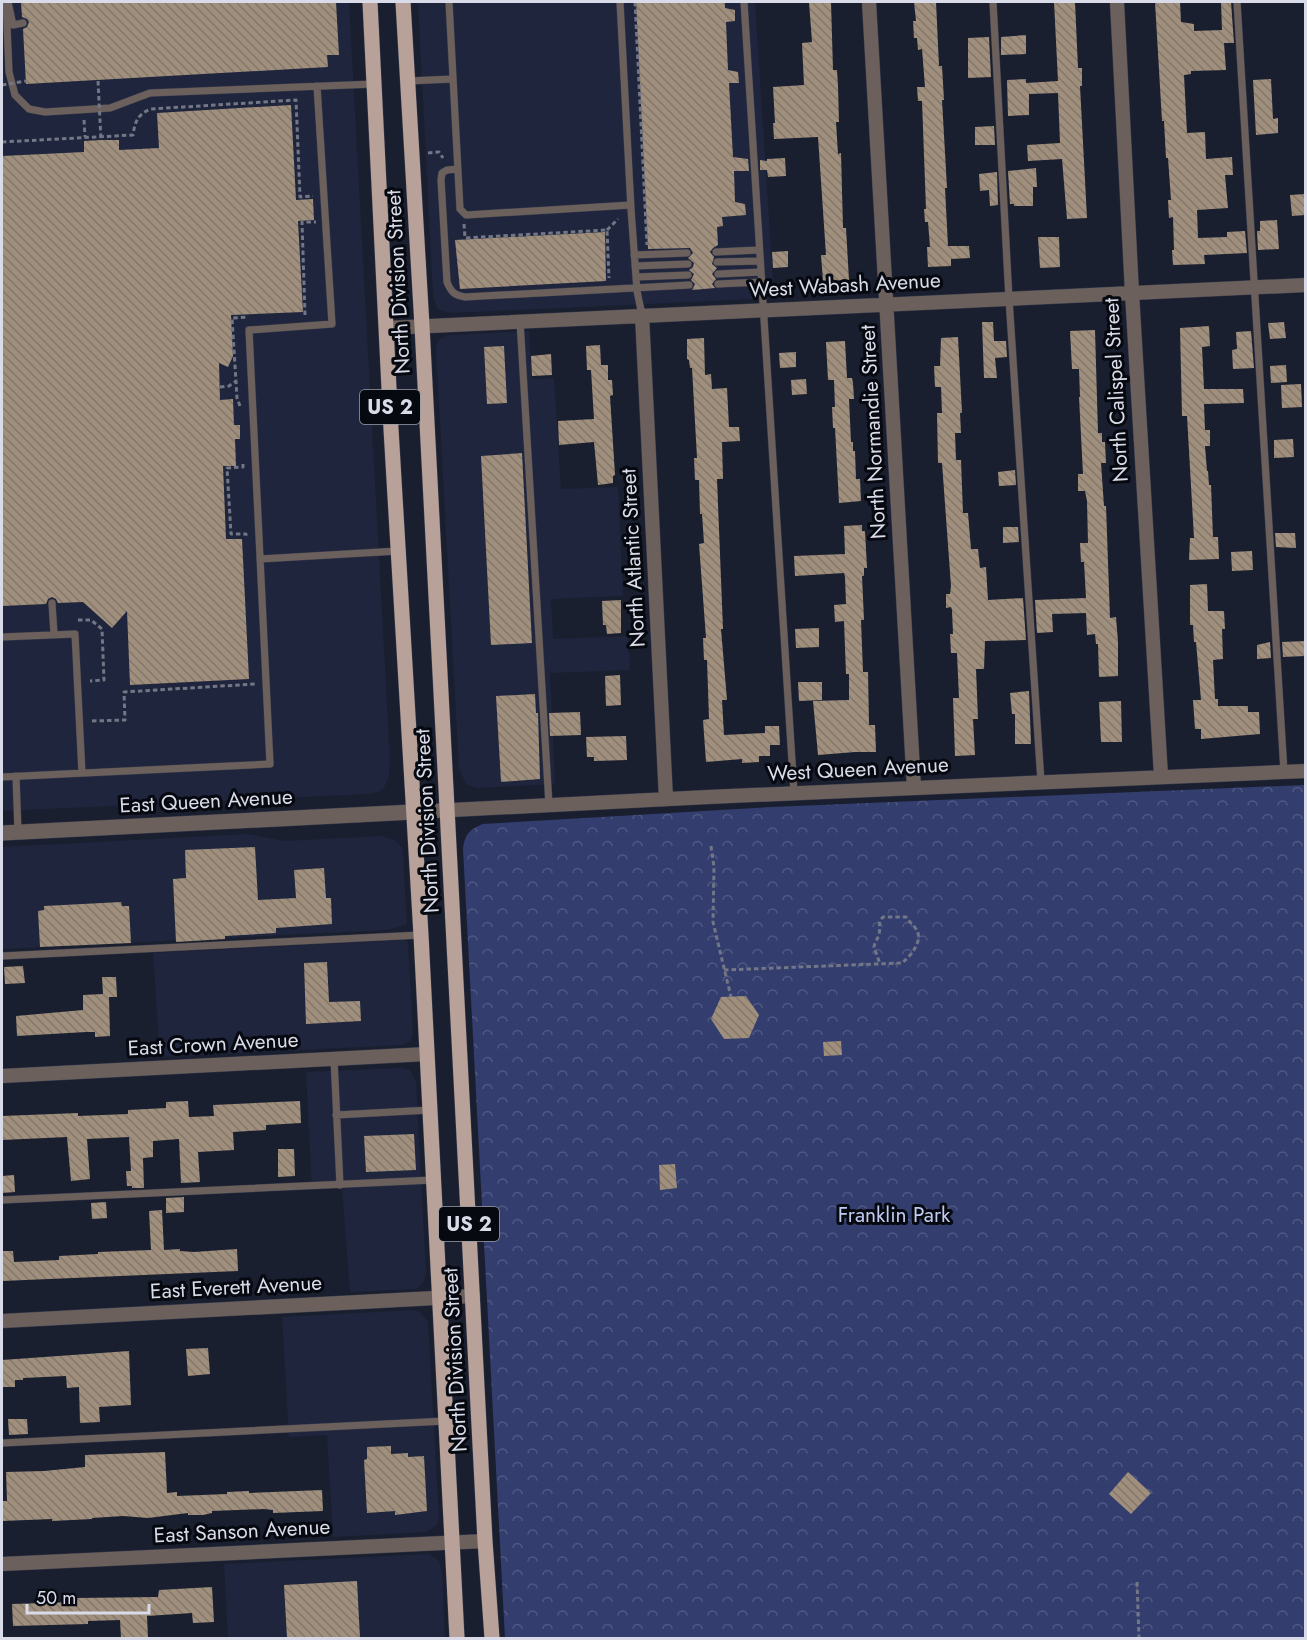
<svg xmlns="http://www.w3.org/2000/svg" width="1307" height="1640" font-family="Jost,sans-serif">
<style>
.built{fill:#1f253c}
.park{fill:url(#park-crowns)}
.building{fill:url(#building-back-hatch)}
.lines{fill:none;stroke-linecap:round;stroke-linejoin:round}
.service-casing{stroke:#35394a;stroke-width:8}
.minor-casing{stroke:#35394a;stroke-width:15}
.tertiary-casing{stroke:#35394a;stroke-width:16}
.primary-casing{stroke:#35394a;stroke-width:16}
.path{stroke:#727685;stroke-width:3;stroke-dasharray:4.5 3;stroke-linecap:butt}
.service{stroke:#6b605c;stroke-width:7}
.minor{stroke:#6b605c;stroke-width:14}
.tertiary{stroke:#6b605c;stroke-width:15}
.primary{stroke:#b7a199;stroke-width:15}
.path-bridge{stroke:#727685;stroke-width:3;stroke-dasharray:4.5 3;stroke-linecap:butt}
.labels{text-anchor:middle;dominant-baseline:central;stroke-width:6;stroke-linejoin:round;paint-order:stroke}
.shield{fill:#070910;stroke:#9a9da7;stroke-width:1.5}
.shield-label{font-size:20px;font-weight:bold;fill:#d9dce8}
.street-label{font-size:21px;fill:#d9dce8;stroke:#070910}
.park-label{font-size:21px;fill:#c0cbf2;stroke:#070910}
</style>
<defs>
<pattern id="park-crowns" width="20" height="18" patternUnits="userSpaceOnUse" patternTransform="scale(1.5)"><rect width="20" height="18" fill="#333e6f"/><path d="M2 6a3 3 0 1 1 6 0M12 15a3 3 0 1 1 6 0" fill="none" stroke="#505984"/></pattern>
<pattern id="building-back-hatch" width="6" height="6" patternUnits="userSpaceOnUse" patternTransform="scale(1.5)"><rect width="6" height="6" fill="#a08f7c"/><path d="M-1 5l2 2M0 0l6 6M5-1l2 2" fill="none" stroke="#84786c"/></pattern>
</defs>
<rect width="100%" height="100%" fill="#1a1f30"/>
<path class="built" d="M2 2H349L390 760 389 776 384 788 378 792 370 794 2 811Z
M418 2H755L774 298 452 313 441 311 437 308 433 295Z
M529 331 532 379 554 378 561 489 618 487 623 596 551 599 553 639 628 636 630 670 550 673 555 784 476 788 466 784 459 769 436 348 438 341 443 337 450 335Z
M247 834 284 841 381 836 394 840 402 847 403 855 407 925 386 930 2 949V847Z
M405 940 408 943 413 1033 410 1041 403 1045 160 1057 153 953Z
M400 1068 410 1070 416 1081 426 1274 423 1283 416 1289 350 1292 342 1187 312 1189 306 1072Z
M415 1310 421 1313 428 1322 439 1518 437 1525 427 1532 333 1537 327 1435 289 1437 282 1317Z
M429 1554 439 1561 442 1572 445 1638H228L224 1564Z"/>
<path class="park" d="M1305 785V1638H505L463 848C465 834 470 829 483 824L772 807Z"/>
<path class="building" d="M21 2H336L339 55H327L328 67 26 84 23 29 27 27 29 22 27 19 22 17Z
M636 2H725V8L735 10V21L726 22 728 70 738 72 739 83H729L733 157 748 159 749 171H734L735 202 745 204 746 215 722 217 723 226 717 227 718 245 713 248 710 252 714 257 712 264 717 268 712 274 716 279 712 284 715 288 692 290 695 284 691 280 694 274 689 270 693 267 694 263 688 258 693 253 690 248 648 249Z
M809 2H831L833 70H837L838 86 839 122H836L838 154 841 153 843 228H846L849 280 823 281 821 255H826L818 137 774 139 773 123H775L773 87 804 85 802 43 812 42Z
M914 2H936L939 66H942L944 100H942L947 188H945L948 246H969L970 258 951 259V266L928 267 927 247H930L928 222H925L924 209H926L922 101H918L917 87H925L922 49 918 50 917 38H914L913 21H916Z
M1054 2H1075L1078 68H1082V86H1080L1087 218 1067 219 1062 159 1028 161 1027 145 1060 143 1058 93 1029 94V115L1008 116 1007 80 1026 79V83L1058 81Z
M1155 2H1180L1181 22 1194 24V31L1222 30 1221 2H1231L1234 43H1224L1226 70 1191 71V74L1184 75 1187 133 1205 132 1206 159 1232 157 1233 175H1225L1228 208 1197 210 1198 238 1227 237V232L1245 231 1247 253 1204 255 1205 264 1173 265 1172 250H1174L1173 217 1169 218 1168 200H1171L1168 158H1166L1164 121H1162Z
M1026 35V54L1001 55V37Z
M989 37 991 77 968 78V38Z
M1271 79 1273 119 1278 118V133L1256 135 1253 80Z
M291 105 296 200 313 199 314 220 298 221 303 312 231 315 233 356 228 367 219 363 220 400 233 399 234 425H240V439H235L236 466H223L226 539H242L249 679 130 685 127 611 112 628 83 602 58 603 56 599 52 597 48 599 46 604 2 606V156L84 152V141L101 140H119V150L159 148 157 113Z
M994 126 995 145H975V127Z
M785 158 786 176 768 177 767 170H760V160L767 161V159Z
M1036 168 1037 187H1033V206H1014V204H1010L1008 171Z
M997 172 998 205 990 206 989 190 980 191 979 174Z
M1305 194V215L1292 216 1290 195Z
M1277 220 1279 249 1258 250 1257 231H1260V221Z
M605 232 606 281 460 289 455 240Z
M1038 237H1059L1060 267 1040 268Z
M788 251V267L773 268 772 252Z
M982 322H993L994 341H1006L1007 357 995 358 997 378H984Z
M1284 322 1286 338 1270 339 1268 323Z
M1209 326 1210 346 1202 347 1204 389H1243L1244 403 1204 404 1205 430H1210V446H1205L1207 471H1208L1209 485H1211L1213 537H1218L1219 559 1189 560 1190 538H1194L1187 416H1182L1180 328Z
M1095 330 1098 433H1102V442H1105L1106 463H1101L1104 506H1106L1110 618 1116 617 1118 642V676L1099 677 1098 644H1096L1095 634 1087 635 1086 613 1052 614 1053 632 1037 633 1035 600 1086 598 1084 562H1081L1080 543H1088L1087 501 1085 491H1078V474H1083L1079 397H1080L1079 369H1072L1070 331Z
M1251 331 1254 368 1233 369 1232 350 1237 349 1236 332Z
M958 337 962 413H960L961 433H955L956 460H961L963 513H968L971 549H978L980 568 986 567 988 600 1023 598 1026 640 985 641 984 669H976L978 719H973L975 755 955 756 953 698H959L957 653H951L950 634H953L952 610 951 607 946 608V594H950L951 586 942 463H938L937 413H942L941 387H935L934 366H940L941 338Z
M704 338 705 375 711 374 712 389 727 388 729 427H739L740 441 722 442 723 479H717L723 629H721L727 700H722L724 735 765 733V726H779L780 745H770V756H759V762L742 763V759L706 762 703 720 709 719 707 660H704L703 638H706L699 544 704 543 702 514H700L699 480H695L694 458H697L692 368H690L689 360 687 359V339Z
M845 341 847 378H852L853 383 854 399H849L851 442H853V451H855L856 479H860L861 501 839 503 835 428H833L832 407H835L834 380H828L826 342Z
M600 345 601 365H608V380H612L613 395 610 396 615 475 613 476V483L598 485 594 442 559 445 558 421 594 419 591 370H587L586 346Z
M504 346 507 403 487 404 484 347Z
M796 352V367L780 368 779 353Z
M551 354 552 375 532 376 531 356Z
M1286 365 1287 382 1271 383 1270 366Z
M806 379 807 394 792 395 791 380Z
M1301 384 1302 407 1282 408 1281 385Z
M1293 439 1294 457 1274 458V440Z
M522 453 532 643 491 645 481 456Z
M1015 470 1016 485 999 486 998 472Z
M862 525V531H865L867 568H864V576H862L864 620H861L863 672H868L869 725H875L876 752H855L818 755 813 701 849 700V674H846L844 621 835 622 834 605 846 604 845 577 844 573 795 576 794 556 845 554 844 526Z
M1003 527H1018L1019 542 1003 543Z
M1275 533H1295L1296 548 1276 547Z
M1252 551 1253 570 1232 571 1231 552Z
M1207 584 1208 611H1224L1225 629H1222L1223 659 1213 660 1215 699H1218V706H1248V712H1259L1260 734 1201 739V729H1195L1193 700H1201L1196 642H1194L1193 625H1190V585Z
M621 600V633L607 634 606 625H603L602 601Z
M819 628V647L796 648 795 629Z
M1305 641V656L1283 657 1282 642Z
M1270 642 1271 658 1257 659V645Z
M620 675 621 705 606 706 605 676Z
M798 682H822V700L799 701Z
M1029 691 1031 744H1015V714H1012L1010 693Z
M535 694 536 713H538L540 779 501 782 496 696Z
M1121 701 1122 742H1101L1099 702Z
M580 712 581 735 550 736 549 713Z
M626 736 627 760 594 761V757H587L586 737Z
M255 847 258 900 296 898 294 870 324 868 326 898H331L332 924 276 928V933L225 936V939L176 942 173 879 186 878 185 850Z
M121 902 122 906H129L131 943 40 947 38 911 44 910V906Z
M327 962 329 1002 360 1001 361 1021 306 1024 304 963Z
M23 966 25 983 5 984 4 967Z
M102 977H116L117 997H109L110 1036 95 1037V1032H86L17 1036 16 1016 83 1010V995L103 994Z
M746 996 759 1015 749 1038 724 1039 711 1019 721 997Z
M841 1041 842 1055 824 1056 823 1042Z
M188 1101 189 1117 214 1116 213 1105 300 1101 301 1123 266 1125V1130L233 1132 234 1150 198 1152 200 1182 181 1183 179 1139 153 1141V1157L143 1158 144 1188H132V1186H127L126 1171H131L129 1137 87 1139 90 1179 71 1181 67 1137 2 1140V1116L78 1113V1116L128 1114V1110L166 1108V1102Z
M414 1134 416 1170 366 1172 364 1136Z
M278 1149H294L295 1176 278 1177Z
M675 1164 677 1188 660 1190 659 1165Z
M14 1175 15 1192 2 1193V1176Z
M184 1197V1212L166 1213V1198Z
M106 1202 107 1218 92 1219 91 1203Z
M162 1210 164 1250 180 1249V1251L194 1252 237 1249 238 1271 2 1281V1251H13L14 1262 59 1260V1256L98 1254V1252L151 1250 149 1211Z
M208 1348 210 1374 188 1376 186 1349Z
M129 1351 131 1405 99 1407 100 1422 80 1423 79 1387 67 1388 66 1376 23 1378V1380H15V1387H2V1360Z
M8 1419H27L28 1434 9 1435Z
M391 1446V1454L408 1453V1457L424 1456 427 1511 395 1515V1511L367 1513 364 1460 367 1459V1447Z
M165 1452 167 1493 177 1492V1496L227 1494V1492L249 1491V1493L322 1490 323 1511 273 1513V1510L264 1509 212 1511V1513L203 1515H188V1513L148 1518 123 1516 92 1518V1519L52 1521V1519L2 1521V1501H7L6 1472 44 1471 85 1467V1455Z
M1128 1472 1151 1493 1131 1514 1109 1494Z
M357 1581 360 1638H287L284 1585Z
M212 1587 214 1622 193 1623 192 1613 147 1616 148 1638H121L120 1620 88 1621V1624L13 1626 12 1604 77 1602V1598L158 1597 159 1590Z"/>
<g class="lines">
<g class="service-casing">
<path id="service" d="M6 2 9 72 15 95 29 109 45 112 110 108 150 93 374 84
M8 2 13 25 23 23
M449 2 460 209 466 215 631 205
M620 2 631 209 637 291 642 315
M744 2 794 793
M993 2 1009 299 1041 782
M1237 2 1284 772
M408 81 453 79
M458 169 447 170 442 173 441 180 447 282C451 292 454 295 465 297L689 285
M716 252 759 250
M634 255 687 253
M717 262 760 261
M635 266 688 264
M718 274 761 272
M636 277 688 275
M718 284 761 282
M520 321 549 805
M260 559 398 551
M52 603 54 634
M2 637 75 634 82 773
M16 776 18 832
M2 777 270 764 249 330 332 324 317 86
M2 956 421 935
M334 1059 340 1185
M336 1115 430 1110
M2 1200 433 1180
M2 1443 446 1421"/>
</g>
<g class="minor-casing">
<path id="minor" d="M869 2 914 788
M1117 2 1132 293 1161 776
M642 315 666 799
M387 328 1306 285
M413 812 708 797 1306 771
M2 1076 427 1054
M2 1321 473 1296
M2 1564 485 1541"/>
</g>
<g class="tertiary-casing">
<path id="tertiary" d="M2 833 413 812"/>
</g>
<g class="primary-casing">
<path id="primary" d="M370 2 391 429 421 935 457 1638
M403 2 422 326 485 1541 492 1638"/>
</g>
<path class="path" d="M635 2 647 245
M84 120 85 137
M2 142 133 135C135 121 138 114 151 109L296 100 300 197 313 196
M428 153 439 152 443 158
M464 224 465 238 607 230 609 278
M607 230 618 219
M305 315 302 222H316
M220 387 229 386 236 381
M240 406 237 398 232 318 248 317
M243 464V467L227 468 231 534H246V536
M78 620H91L102 629 104 680 90 681
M92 721 125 720 124 692 255 684
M711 846 714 867 713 922 731 997
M724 970 902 963C911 956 924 940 916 929 913 924 909 922 906 917H883C877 923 881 926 879 934 878 939 875 941 874 947L880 964
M1137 1582 1139 1638"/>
<use href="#service" class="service"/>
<use href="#minor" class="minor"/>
<use href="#tertiary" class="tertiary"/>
<use href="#primary" class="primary"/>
<path class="path-bridge" d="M98 81 101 140
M2 85 26 81"/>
</g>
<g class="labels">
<g class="shield">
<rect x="360" y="390" width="60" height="34" rx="4.5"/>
<rect x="439" y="1207" width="60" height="34" rx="4.5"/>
</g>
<g class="shield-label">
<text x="390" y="407">US 2</text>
<text x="469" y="1224">US 2</text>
</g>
<g class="street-label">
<text transform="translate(398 282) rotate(-93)">North Division Street</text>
<text transform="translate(845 285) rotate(-3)">West Wabash Avenue</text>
<text transform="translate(1116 390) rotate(-93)">North Calispel Street</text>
<text transform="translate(873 432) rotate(-93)">North Normandie Street</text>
<text transform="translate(633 558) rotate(-93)">North Atlantic Street</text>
<text transform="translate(858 769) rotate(-3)">West Queen Avenue</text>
<text transform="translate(206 801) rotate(-3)">East Queen Avenue</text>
<text transform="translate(427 821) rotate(-93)">North Division Street</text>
<text transform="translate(213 1044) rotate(-3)">East Crown Avenue</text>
<text transform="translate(236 1287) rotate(-3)">East Everett Avenue</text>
<text transform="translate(455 1360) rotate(-93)">North Division Street</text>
<text transform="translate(242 1531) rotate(-3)">East Sanson Avenue</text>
</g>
<g class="park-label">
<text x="894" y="1215">Franklin Park</text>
</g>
</g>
<rect width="1307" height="1640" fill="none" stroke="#d9dce8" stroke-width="6"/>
<path d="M27 1604v9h122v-9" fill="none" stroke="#d9dce8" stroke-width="3"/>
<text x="36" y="1604" font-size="18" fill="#d9dce8" stroke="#070910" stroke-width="4.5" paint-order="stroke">50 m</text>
</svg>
